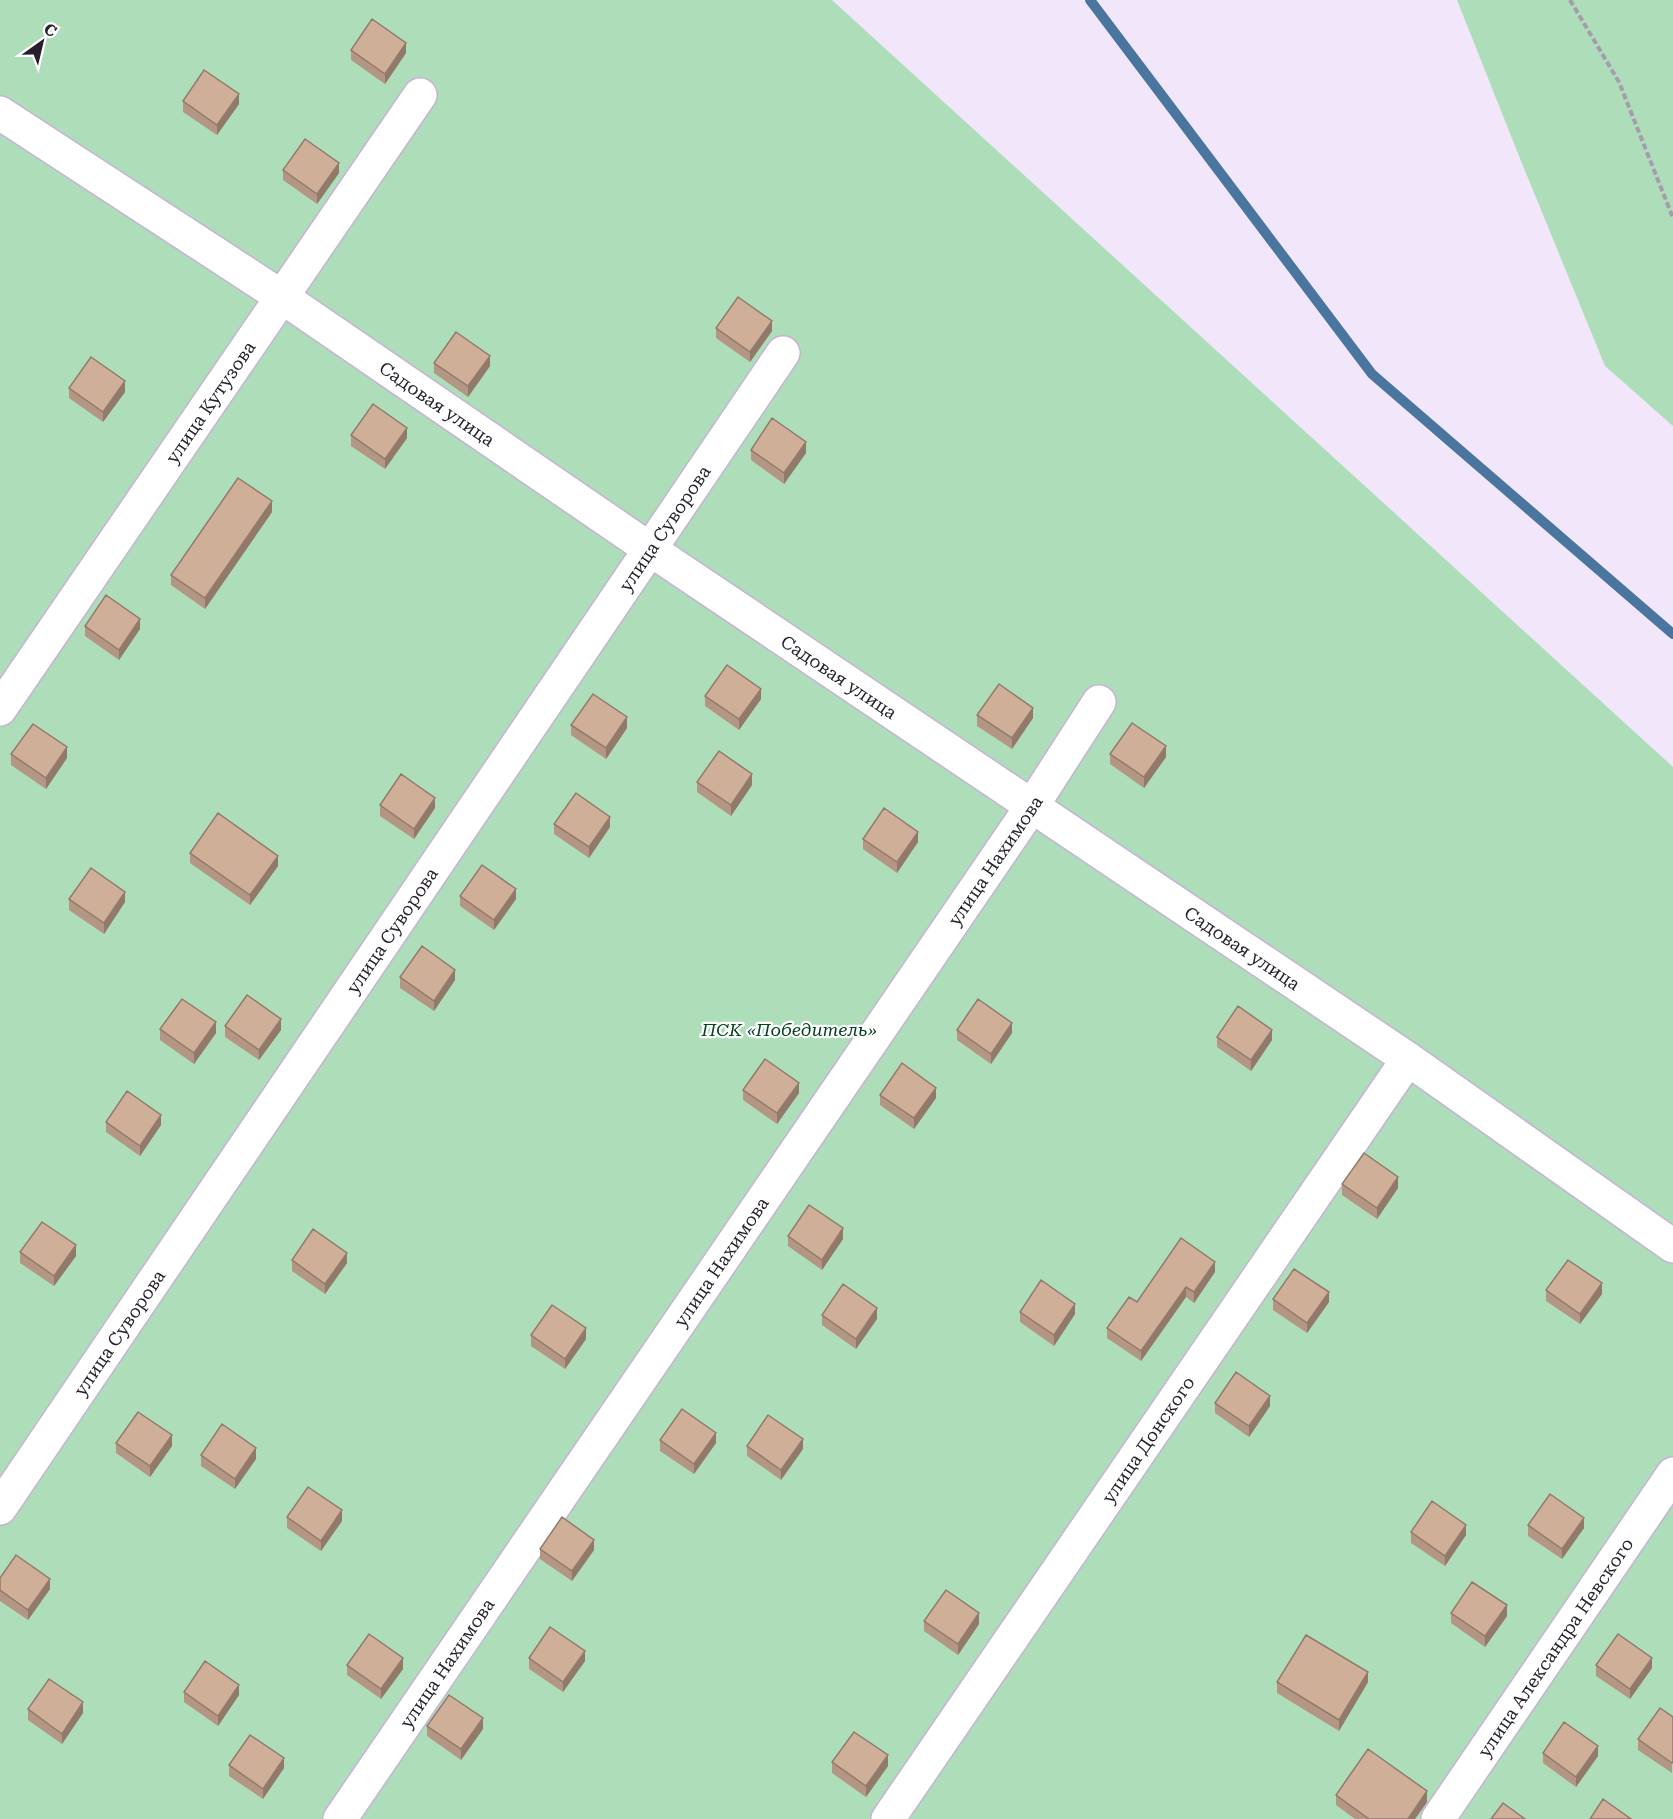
<svg xmlns="http://www.w3.org/2000/svg" width="1673" height="1819" font-family="'Roboto Serif',serif">
<style>
.green{fill:#aeddba}
.lines{fill:none;stroke-linecap:round;stroke-linejoin:round}
.stream{stroke:#49759e;stroke-width:10}
.street-casing{stroke:#c6b3d4;stroke-width:36}
.path{stroke:#a69cae;stroke-width:4;stroke-dasharray:6 3;stroke-linecap:butt}
.street{stroke:#fff;stroke-width:33}
.wall{fill:#b39684}
.shaded-wall{fill:#927a6b}
.building{fill:#d0af99;stroke:#927a6b;stroke-width:1.5}
.labels{text-anchor:middle;dominant-baseline:central;stroke-width:4.5;stroke-linejoin:round;paint-order:stroke}
.street-label{font-size:18px;fill:#261f2b;stroke:#fff}
.park-label{font-size:18px;font-style:italic;fill:#074120;stroke:#fff}
</style>
<rect width="100%" height="100%" fill="#f2e6fb"/>
<path class="green" d="M0 0H832L1673 767V1819H0Z
M1457 0H1673V426L1605 366 1521 161Z"/>
<g class="lines">
<path class="stream" d="M1090 0 1372 374 1673 634"/>
<g class="street-casing">
<g id="street">
<path id="s1" d="M0 113 282 297 651 550 1408 1059 1673 1246"/>
<path id="s2" d="M0 709 420 95"/>
<path id="s3" d="M0 1508 783 353"/>
<path id="s4" d="M340 1819 1032 806 1099 702"/>
<path id="s5" d="M888 1819 1408 1059"/>
<path id="s6" d="M1438 1819 1673 1474"/>
</g>
</g>
<path class="path" d="M1570 0 1619 82 1673 218"/>
<use href="#street" class="street"/>
</g>
<path class="wall" d="M351 50 406 53 385 84 351 60Z
M183 101 239 104 217 135 183 112Z
M283 170 339 173 317 204 283 180Z
M716 328 772 331 750 362 716 338Z
M434 363 490 366 468 397 434 373Z
M69 388 125 392 103 422 69 398Z
M351 435 407 438 385 469 351 446Z
M751 450 806 453 784 484 751 460Z
M272 512 205 609 171 585V575Z
M85 626 140 629 119 660 85 636Z
M705 696 761 699 739 730 705 706Z
M977 715 1033 718 1012 749 977 726Z
M571 725 627 728 606 759 571 735Z
M11 754 67 758 46 789 11 765Z
M1110 754 1166 757 1144 788 1110 764Z
M697 782 752 785 731 816 697 792Z
M380 805 435 808 414 839 380 816Z
M554 824 610 827 589 858 554 834Z
M863 839 918 842 897 873 863 849Z
M190 853 278 866 250 905 190 863Z
M460 896 516 899 494 930 460 906Z
M69 899 125 902 104 934 69 910Z
M400 977 455 980 434 1011 400 988Z
M225 1026 281 1030 259 1060 225 1037Z
M160 1029 216 1033 194 1064 160 1040Z
M957 1030 1012 1033 991 1064 957 1040Z
M1217 1037 1272 1040 1251 1071 1217 1047Z
M743 1090 799 1093 777 1124 743 1100Z
M880 1095 936 1098 914 1129 880 1105Z
M106 1122 161 1125 140 1156 106 1132Z
M1342 1184 1398 1188 1377 1219 1342 1195Z
M788 1236 843 1239 822 1270 788 1246Z
M20 1252 76 1256 54 1286 20 1263Z
M292 1260 347 1263 325 1294 292 1271Z
M1215 1272 1194 1303 1186 1297 1141 1361 1107 1338V1328L1137 1302Z
M1546 1290 1602 1294 1580 1324 1546 1301Z
M1273 1299 1329 1302 1307 1333 1273 1310Z
M1020 1312 1075 1314 1054 1346 1020 1322Z
M822 1315 877 1319 856 1349 822 1325Z
M531 1335 586 1339 565 1369 531 1346Z
M1215 1403 1270 1406 1249 1437 1215 1413Z
M660 1440 716 1443 694 1474 660 1451Z
M116 1443 172 1446 150 1477 116 1453Z
M747 1446 803 1449 781 1480 747 1456Z
M201 1455 256 1459 235 1489 201 1466Z
M287 1517 342 1521 321 1551 287 1528Z
M1528 1525 1584 1528 1562 1559 1528 1536Z
M1411 1532 1466 1535 1445 1566 1411 1543Z
M540 1549 594 1550 572 1581 540 1559Z
M0 1578 50 1589 28 1620 0 1601Z
M1451 1613 1507 1616 1485 1647 1451 1623Z
M924 1621 979 1624 958 1655 924 1631Z
M529 1658 585 1661 563 1692 529 1669Z
M347 1665 403 1669 381 1699 347 1675Z
M1596 1665 1652 1668 1630 1699 1596 1676Z
M1277 1682H1368L1339 1731 1277 1693Z
M184 1692 239 1695 218 1726 184 1702Z
M28 1709 83 1713 62 1744 28 1720Z
M1673 1717 1672 1773 1638 1750V1739Z
M427 1726 483 1729 461 1760 427 1736Z
M1543 1753 1598 1756 1576 1787 1543 1763Z
M832 1762 888 1766 866 1797 832 1773Z
M229 1765 284 1768 263 1799 229 1776Z
M1336 1795 1427 1802 1415 1819H1355L1336 1805Z"/>
<path class="shaded-wall" d="M406 43V53L385 84V74Z
M239 94V104L217 135V125Z
M339 163V173L317 204V194Z
M772 321V331L750 362V352Z
M490 356V366L468 397V386Z
M125 381V392L103 422V412Z
M407 428V438L385 469V459Z
M806 442V453L784 484V473Z
M272 501V512L205 609V598Z
M140 619V629L119 660V650Z
M761 689V699L739 730V719Z
M1033 708V718L1012 749V738Z
M627 717V728L606 759V748Z
M1166 746V757L1144 788V777Z
M67 747V758L46 789V778Z
M752 774V785L731 816V805Z
M435 798V808L414 839V829Z
M610 817V827L589 858V847Z
M918 832V842L897 873V862Z
M278 856V866L250 905V895Z
M516 889V899L494 930V920Z
M125 892V902L104 934V923Z
M455 970V980L434 1011V1001Z
M281 1019V1030L259 1060V1050Z
M216 1022V1033L194 1064V1053Z
M1012 1023V1033L991 1064V1054Z
M1272 1030V1040L1251 1071V1060Z
M799 1083V1093L777 1124V1113Z
M936 1088V1098L914 1129V1118Z
M161 1115V1125L140 1156V1146Z
M1398 1177V1188L1377 1219V1208Z
M843 1228V1239L822 1270V1260Z
M76 1245V1256L54 1286V1276Z
M347 1253V1263L325 1294V1284Z
M1215 1262V1272L1194 1303V1292Z
M1602 1283V1294L1580 1324V1314Z
M1186 1287V1297L1141 1361V1351Z
M1329 1292V1302L1307 1333V1323Z
M1075 1304V1314L1054 1346V1335Z
M877 1308V1319L856 1349V1339Z
M586 1328V1339L565 1369V1359Z
M1270 1396V1406L1249 1437V1426Z
M716 1433V1443L694 1474V1464Z
M172 1435V1446L150 1477V1466Z
M803 1439V1449L781 1480V1470Z
M256 1448V1459L235 1489V1479Z
M342 1510V1521L321 1551V1541Z
M1584 1518V1528L1562 1559V1549Z
M1466 1525V1535L1445 1566V1556Z
M594 1540V1550L572 1581V1571Z
M50 1579V1589L28 1620V1610Z
M1507 1605V1616L1485 1647V1636Z
M979 1613V1624L958 1655V1644Z
M585 1651V1661L563 1692V1682Z
M403 1658V1669L381 1699V1689Z
M1652 1658V1668L1630 1699V1689Z
M1368 1672V1682L1339 1731V1720Z
M239 1685V1695L218 1726V1716Z
M83 1702V1713L62 1744V1734Z
M483 1718V1729L461 1760V1749Z
M1598 1746V1756L1576 1787V1777Z
M888 1755V1766L866 1797V1786Z
M284 1758V1768L263 1799V1789Z
M1427 1791V1802L1415 1819H1408Z"/>
<path class="building" d="M372 19 406 43 385 74 351 50Z
M204 70 239 94 217 125 183 101Z
M305 139 339 163 317 194 283 170Z
M738 297 772 321 750 352 716 328Z
M456 332 490 356 468 386 434 363Z
M91 357 125 381 103 412 69 388Z
M373 404 407 428 385 459 351 435Z
M772 418 806 442 784 473 751 450Z
M238 478 272 501 205 598 171 575Z
M106 595 140 619 119 650 85 626Z
M727 665 761 689 739 719 705 696Z
M999 684 1033 708 1012 738 977 715Z
M593 694 627 717 606 748 571 725Z
M1132 723 1166 746 1144 777 1110 754Z
M33 724 67 747 46 778 11 754Z
M719 751 752 774 731 805 697 782Z
M401 774 435 798 414 829 380 805Z
M576 793 610 817 589 847 554 824Z
M884 808 918 832 897 862 863 839Z
M218 813 278 856 250 895 190 853Z
M482 865 516 889 494 920 460 896Z
M91 868 125 892 104 923 69 899Z
M422 946 455 970 434 1001 400 977Z
M247 995 281 1019 259 1050 225 1026Z
M182 999 216 1022 194 1053 160 1029Z
M978 999 1012 1023 991 1054 957 1030Z
M1238 1006 1272 1030 1251 1060 1217 1037Z
M765 1059 799 1083 777 1113 743 1090Z
M902 1063 936 1088 914 1118 880 1095Z
M127 1091 161 1115 140 1146 106 1122Z
M1364 1153 1398 1177 1377 1208 1342 1184Z
M809 1205 843 1228 822 1260 788 1236Z
M42 1222 76 1245 54 1276 20 1252Z
M313 1229 347 1253 325 1284 292 1260Z
M1181 1238 1215 1262 1194 1292 1186 1287 1141 1351 1107 1328 1129 1297 1137 1302Z
M1568 1260 1602 1283 1580 1314 1546 1290Z
M1294 1269 1329 1292 1307 1323 1273 1299Z
M1041 1280 1075 1304 1054 1335 1020 1312Z
M843 1284 877 1308 856 1339 822 1315Z
M552 1305 586 1328 565 1359 531 1335Z
M1236 1372 1270 1396 1249 1426 1215 1403Z
M682 1409 716 1433 694 1464 660 1440Z
M138 1412 172 1435 150 1466 116 1443Z
M768 1415 803 1439 781 1470 747 1446Z
M222 1424 256 1448 235 1479 201 1455Z
M308 1487 342 1510 321 1541 287 1517Z
M1550 1494 1584 1518 1562 1549 1528 1525Z
M1432 1501 1466 1525 1445 1556 1411 1532Z
M562 1517 594 1540 572 1571 540 1549Z
M16 1555 50 1579 28 1610 0 1590V1578Z
M1472 1582 1507 1605 1485 1636 1451 1613Z
M946 1590 979 1613 958 1644 924 1621Z
M550 1627 585 1651 563 1682 529 1658Z
M369 1634 403 1658 381 1689 347 1665Z
M1618 1634 1652 1658 1630 1689 1596 1665Z
M1306 1635 1368 1672 1339 1720 1277 1682Z
M205 1661 239 1685 218 1716 184 1692Z
M49 1679 83 1702 62 1734 28 1709Z
M449 1695 483 1718 461 1749 427 1726Z
M1660 1708 1673 1717V1761L1672 1763 1638 1739Z
M1564 1722 1598 1746 1576 1777 1543 1753Z
M854 1732 888 1755 866 1786 832 1762Z
M250 1735 284 1758 263 1789 229 1765Z
M1368 1749 1427 1791 1408 1819H1369L1336 1795Z
M1603 1799 1631 1819H1590Z
M1503 1803 1525 1819H1491Z"/>
<g class="labels">
<g class="street-label">
<text stroke="none"><textPath href="#s2" startOffset="372">улица Кутузова</textPath></text>
<text stroke="none"><textPath href="#s1" startOffset="525">Садовая улица</textPath></text>
<text stroke="none"><textPath href="#s3" startOffset="1184">улица Суворова</textPath></text>
<text stroke="none"><textPath href="#s1" startOffset="1011">Садовая улица</textPath></text>
<text stroke="none"><textPath href="#s4" startOffset="1161">улица Нахимова</textPath></text>
<text stroke="none"><textPath href="#s3" startOffset="698">улица Суворова</textPath></text>
<text stroke="none"><textPath href="#s1" startOffset="1497">Садовая улица</textPath></text>
<text stroke="none"><textPath href="#s4" startOffset="675">улица Нахимова</textPath></text>
<text stroke="none"><textPath href="#s3" startOffset="212">улица Суворова</textPath></text>
<text stroke="none"><textPath href="#s5" startOffset="460">улица Донского</textPath></text>
<text stroke="none"><textPath href="#s6" startOffset="208">улица Александра Невского</textPath></text>
<text stroke="none"><textPath href="#s4" startOffset="189">улица Нахимова</textPath></text>
</g>
<g class="park-label">
<text x="789" y="1029">ПСК «Победитель»</text>
</g>
</g>
<g transform="translate(42 42) rotate(34)" stroke="#ffffff" stroke-width="4.5" paint-order="stroke">
<path d="M0-4.5L10 22L0 15L-10 22Z" fill="#261f2b"/>
<text y="-9" font-size="16" font-weight="bold" text-anchor="middle" fill="#261f2b">С</text>
</g>
</svg>
